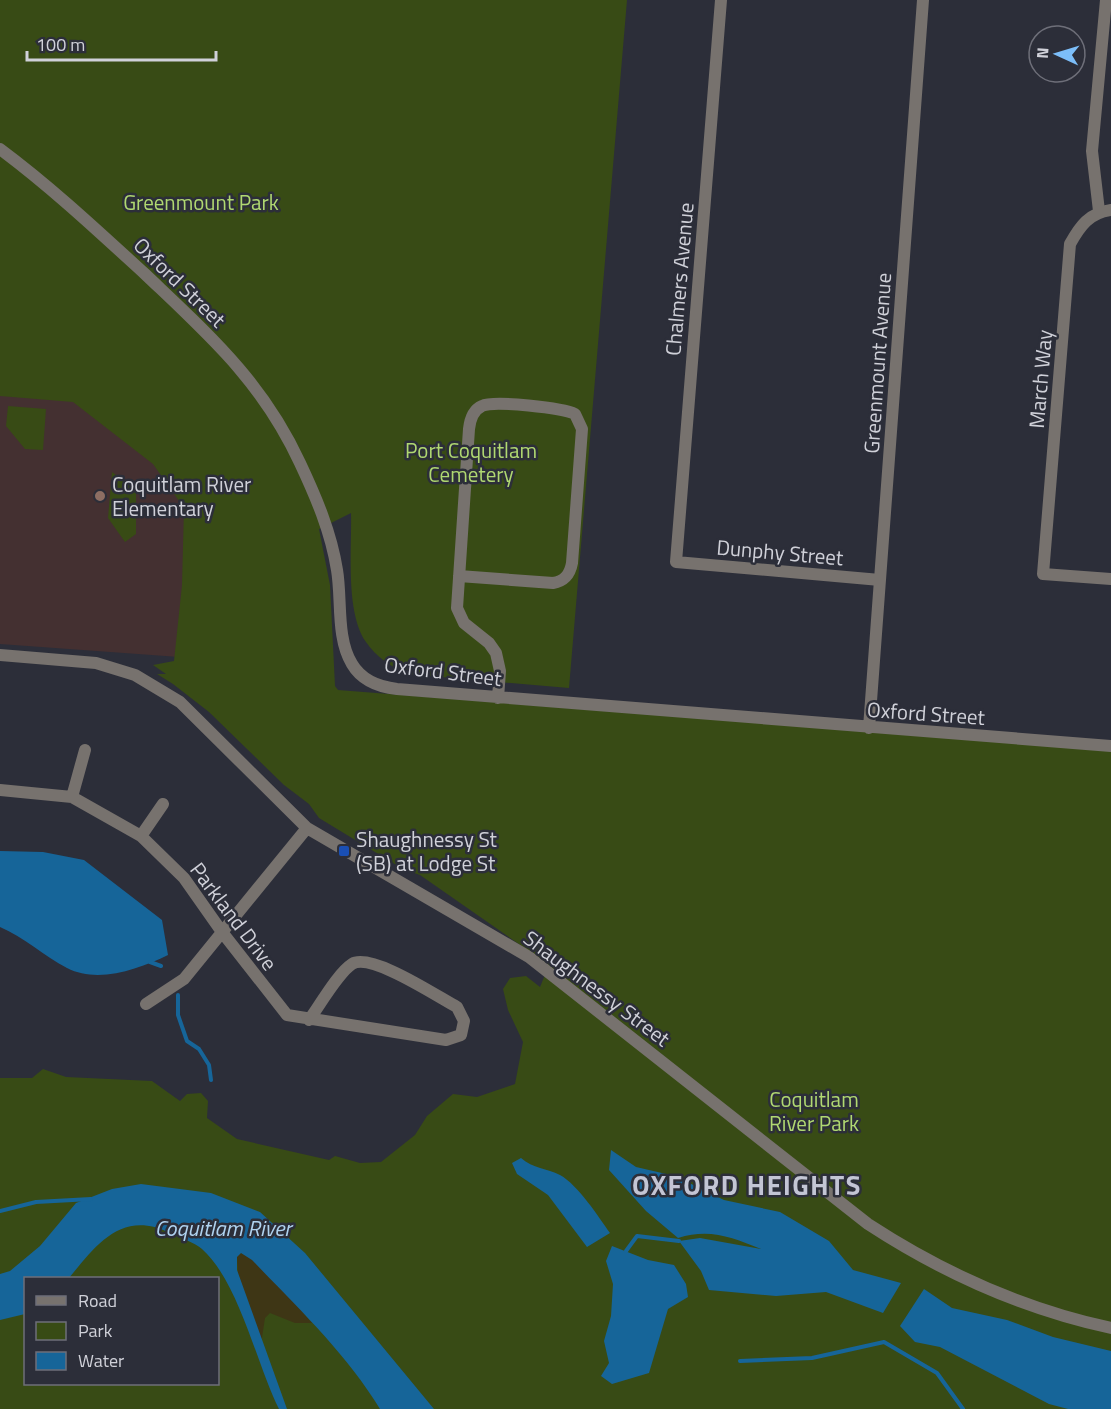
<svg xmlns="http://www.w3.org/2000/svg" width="1111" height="1409" font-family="'Titillium Web',sans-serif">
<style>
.education{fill:#443031}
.green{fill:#384b15;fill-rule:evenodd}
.sand{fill:#3e3615}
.water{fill:#166599}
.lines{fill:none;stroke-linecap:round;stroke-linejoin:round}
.stream{stroke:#166599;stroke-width:4}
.minor{stroke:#77726e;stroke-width:12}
.education-dot{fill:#8d6e63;stroke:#2c2e39;stroke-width:2}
.transit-dot{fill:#1a4fb4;stroke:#2c2e39;stroke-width:2}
.labels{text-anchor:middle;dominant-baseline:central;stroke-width:5;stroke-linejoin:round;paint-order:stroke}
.park-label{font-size:21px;fill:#b0d871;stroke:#2c2e39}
.street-label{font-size:21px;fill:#d0d1d9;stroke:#2c2e39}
.poi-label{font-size:21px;fill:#d0d1d9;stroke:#2c2e39;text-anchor:start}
.water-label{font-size:22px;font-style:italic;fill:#afd2ef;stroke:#2c2e39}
.district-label{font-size:27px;font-weight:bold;letter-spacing:1.5px;fill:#c3c5d4;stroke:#2c2e39}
</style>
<rect width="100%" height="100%" fill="#2c2e39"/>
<path class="education" d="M0 357H5L196 482 193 658 0 644Z"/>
<path class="green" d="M0 0H627L569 688 406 674C392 667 375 656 366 642 345 612 352 549 351 513L319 529 330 585 335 686 338 690 1111 751V1409H0V1078H32L43 1069 66 1077 152 1081 180 1101 187 1094 201 1093 208 1101 207 1118 237 1139 329 1160 335 1156 360 1163 381 1162 415 1135 427 1116 453 1094 477 1097 515 1084 523 1042 508 1010 503 989 510 978 526 976 540 987 549 965 420 875 403 869 319 818 309 804 284 785 209 712 173 684 157 674H166L153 665 174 661 182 585 184 508 153 464 73 402 0 396ZM26 1278H218V1384H26Z
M8 406 46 409 43 450 25 449 6 426Z
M112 472 136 490V534L125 542 108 518Z"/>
<path class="sand" d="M241 1253C262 1261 296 1305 312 1323H295L270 1313 265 1318 261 1344 238 1274 237 1256Z"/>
<path class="water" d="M0 851 43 852 84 860 162 920 168 955C139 969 98 984 67 968 44 956 24 937 0 927Z
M611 1150 636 1167 675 1176 724 1200 780 1212 829 1241 853 1270 901 1283 883 1313 826 1292 776 1296 709 1290 701 1271 679 1241 700 1238 761 1249C732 1237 709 1228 678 1238L646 1211 609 1170Z
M521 1158C533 1169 547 1168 560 1175 578 1185 598 1216 610 1233L587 1247 548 1195 517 1174 512 1163Z
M141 1184 211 1193 260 1212 305 1253 434 1409H380C346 1353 297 1307 252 1260L241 1253 237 1257V1270L287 1409H279C256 1363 239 1282 202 1249 194 1242 180 1238 170 1233 122 1209 96 1245 69 1278H26L25 1314 0 1320V1274L10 1271 40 1246 76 1203 112 1189Z
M612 1246 648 1260 674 1265 686 1284 688 1297 668 1309 649 1373 612 1384 601 1376 609 1363 604 1341 611 1316 613 1284 606 1261Z
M924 1289 952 1308 1007 1320 1053 1337 1111 1351V1409H1068L1049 1404 940 1347 915 1342 900 1326Z"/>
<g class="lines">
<path class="stream" d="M150 962 161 966
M178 995V1015L187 1041 199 1049 209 1065 211 1080
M0 1211 36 1202 91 1199
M626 1251 637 1236 679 1241
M740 1361 812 1358 884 1342 937 1373 963 1409"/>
<path class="minor" d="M721 0 676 562 880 580
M0 149C51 187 98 231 145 274 209 335 262 381 300 463 316 497 331 532 337 570 342 599 336 638 352 664 362 681 379 687 397 689L1111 746
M1111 210C1089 213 1080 226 1070 244L1043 574 1111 579
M1099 211 1092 151 1106 0
M459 576 553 583C565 581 570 574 572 563L582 429 575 414C563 408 494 400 482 406 473 410 470 420 469 429L457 608 464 623 489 643 496 653 500 671 498 698
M0 655 96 663 135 675 180 702 307 828 529 957 868 1224C943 1273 1023 1309 1111 1328
M869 728 923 0
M0 790 72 797 141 836 184 878 222 932 287 1015 446 1040 461 1035 464 1021 457 1007C438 997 371 952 352 964 338 973 320 1005 309 1020
M72 797 85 750
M141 836 163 804
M146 1004 184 979 307 828"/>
</g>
<circle class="education-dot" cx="100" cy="496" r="6"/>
<rect class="transit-dot" x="338" y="845" width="12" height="12" rx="3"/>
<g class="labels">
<g class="park-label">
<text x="201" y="202">Greenmount Park</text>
<text x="471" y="450">Port Coquitlam<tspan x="471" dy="24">Cemetery</tspan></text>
<text x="814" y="1099">Coquitlam<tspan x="814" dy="24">River Park</tspan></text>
</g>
<g class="street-label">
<text transform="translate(679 279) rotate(-85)">Chalmers Avenue</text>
<text transform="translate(180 282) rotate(44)">Oxford Street</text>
<text transform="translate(877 363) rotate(-86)">Greenmount Avenue</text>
<text transform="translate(1040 379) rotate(-85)">March Way</text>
<text transform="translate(780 552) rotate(5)">Dunphy Street</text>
<text transform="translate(443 671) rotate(7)">Oxford Street</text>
<text transform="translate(926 713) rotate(4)">Oxford Street</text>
<text transform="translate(234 916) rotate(53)">Parkland Drive</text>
<text transform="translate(597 988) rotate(37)">Shaughnessy Street</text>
</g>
<g class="poi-label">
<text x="112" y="484">Coquitlam River<tspan x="112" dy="24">Elementary</tspan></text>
<text x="356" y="839">Shaughnessy St<tspan x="356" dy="24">(SB) at Lodge St</tspan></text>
</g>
<g class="water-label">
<text x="223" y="1228">Coquitlam River</text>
</g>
<g class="district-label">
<text x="747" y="1184">OXFORD HEIGHTS</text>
</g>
</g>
<rect x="24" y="1277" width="195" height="108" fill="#2c2e39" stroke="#6e6f79" stroke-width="1.5"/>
<rect x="36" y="1296" width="30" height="9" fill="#77726e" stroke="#6e6f79" stroke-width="1.5"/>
<text x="78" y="1307" font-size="18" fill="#d0d1d9">Road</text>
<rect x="36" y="1322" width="30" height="18" fill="#384b15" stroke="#6e6f79" stroke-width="1.5"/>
<text x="78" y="1337" font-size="18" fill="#d0d1d9">Park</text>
<rect x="36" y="1352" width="30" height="18" fill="#166599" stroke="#6e6f79" stroke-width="1.5"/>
<text x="78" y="1367" font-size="18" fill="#d0d1d9">Water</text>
<g transform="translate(1057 54) rotate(274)"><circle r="28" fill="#2c2e39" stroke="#6e6f79" stroke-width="1.5"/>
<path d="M0-4.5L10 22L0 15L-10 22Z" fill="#7cbef9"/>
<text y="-9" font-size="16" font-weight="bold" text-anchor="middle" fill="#d0d1d9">N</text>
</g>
<path d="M27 51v9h189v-9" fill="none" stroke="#d0d1d9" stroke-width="3"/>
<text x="36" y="51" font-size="18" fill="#d0d1d9" stroke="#2c2e39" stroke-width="4.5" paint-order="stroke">100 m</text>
</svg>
